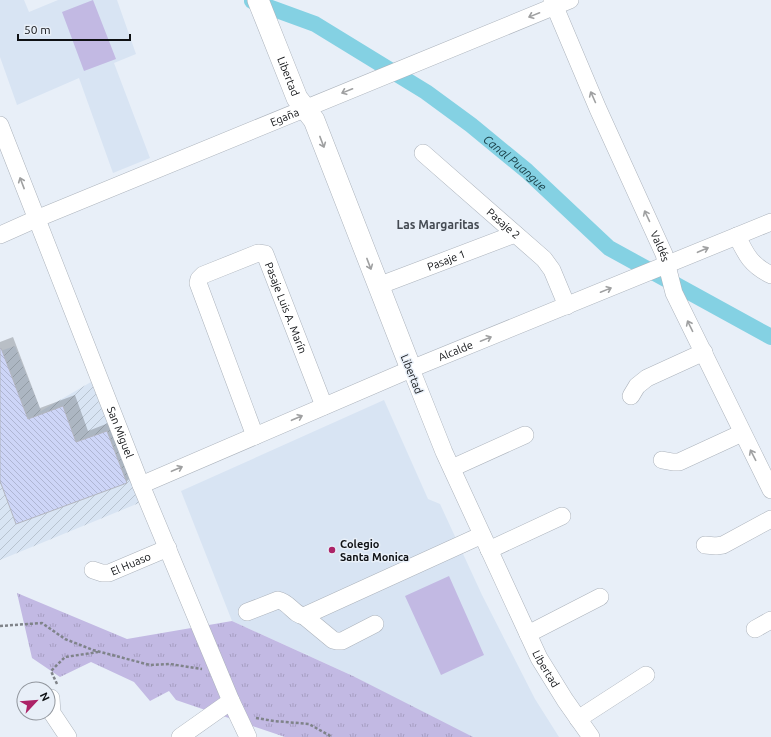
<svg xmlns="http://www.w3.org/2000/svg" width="771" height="737" font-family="Ubuntu,sans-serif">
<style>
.built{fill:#d8e4f3}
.industrial{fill:url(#industrial-furrows)}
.park{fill:url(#park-tufts)}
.garden{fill:#c2b9e3}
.shadow{fill:#0003}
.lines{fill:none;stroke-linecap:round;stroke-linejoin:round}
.canal{stroke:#84d1e3;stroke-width:16}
.building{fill:url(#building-back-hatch);stroke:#b2b5bf}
.minor-casing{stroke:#acb3bc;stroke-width:18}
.major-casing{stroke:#acb3bc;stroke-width:22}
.path{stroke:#7f8389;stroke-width:2.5;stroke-dasharray:3 2;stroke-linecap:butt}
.minor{stroke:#fff;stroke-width:17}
.major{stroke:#fff;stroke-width:21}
.oneway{stroke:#9fa0a1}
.poi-dot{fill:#ac2367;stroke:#e8eff8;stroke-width:1.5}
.labels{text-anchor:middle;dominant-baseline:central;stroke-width:3;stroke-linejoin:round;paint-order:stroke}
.street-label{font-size:11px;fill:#0f1114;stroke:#e8eff8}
.poi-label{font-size:11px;font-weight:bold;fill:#0f1114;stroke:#e8eff8;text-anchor:start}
.water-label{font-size:12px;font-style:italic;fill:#163b43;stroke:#e8eff8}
.neighbourhood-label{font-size:12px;font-weight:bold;fill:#444a52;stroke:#e8eff8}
</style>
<defs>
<pattern id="industrial-furrows" width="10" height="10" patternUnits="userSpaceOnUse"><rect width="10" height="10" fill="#d8e4f3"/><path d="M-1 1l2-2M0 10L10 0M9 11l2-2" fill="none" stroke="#b8c3cf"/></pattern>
<pattern id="park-tufts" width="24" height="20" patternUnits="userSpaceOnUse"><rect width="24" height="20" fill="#c2b9e3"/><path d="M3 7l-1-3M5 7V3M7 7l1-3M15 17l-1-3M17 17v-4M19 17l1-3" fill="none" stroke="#a69ec2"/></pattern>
<pattern id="building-back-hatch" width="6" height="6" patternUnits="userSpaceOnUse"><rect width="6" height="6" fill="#cdd5f7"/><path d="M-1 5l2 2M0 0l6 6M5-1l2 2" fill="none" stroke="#afb6d3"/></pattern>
</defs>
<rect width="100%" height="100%" fill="#e8eff8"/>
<path class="built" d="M0 0H24L29 12 58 0H117L136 54 114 63 150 158 113 173 79 78 17 105 0 57Z
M384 400 428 499 440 504 482 595 535 699 559 737H468L353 676 232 621 181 491Z"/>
<path class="industrial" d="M15 346 41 411 91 382 139 503 0 560V351Z"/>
<path class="park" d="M17 593 127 639 232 621 353 676 473 737H285L176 700 169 691 150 701 134 682 91 662 60 677 32 658Z"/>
<path class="garden" d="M93 0 116 59 84 71 62 12Z
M449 576 484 655 441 675 405 596Z"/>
<path class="shadow" d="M13 337 40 408 75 395 88 431 119 419 138 471 126 482 2 483 0 484V342Z"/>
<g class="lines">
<path class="canal" id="s1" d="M252 1 315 24 426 92 471 125 527 171 609 248 771 337"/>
</g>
<path class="building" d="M1 348 28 419 63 406 76 442 107 431 127 483 16 524 0 481V349Z"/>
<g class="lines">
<g class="minor-casing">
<g id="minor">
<path id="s2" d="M552 0 598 109 664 254 674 293 771 490"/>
<path id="s3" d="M0 125 141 485 231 701 248 737"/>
<path id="s4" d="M423 153 544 259 552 270 567 306"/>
<path id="s5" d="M0 235 36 219 570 0"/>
<path d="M737 236C746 255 751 265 771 275"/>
<path id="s6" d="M378 286 515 234"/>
<path id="s7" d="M411 369 444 452 539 658 565 700 591 737"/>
<path d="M631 396 637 386 647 378 704 352"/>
<path id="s8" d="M255 436 198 283 199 279 203 275 258 253 265 254 324 406"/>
<path d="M662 460 673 462H679L742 433"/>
<path d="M452 468 525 435"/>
<path id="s9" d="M141 485 411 369 771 222"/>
<path d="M705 545 716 546 723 545 771 519"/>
<path d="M489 550 562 516"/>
<path id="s10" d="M93 570 102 573H109L168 548"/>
<path d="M247 612 278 600C289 602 294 615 304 616L482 535"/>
<path d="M304 616 333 640 337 641H342L375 624"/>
<path d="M755 629 771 620"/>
<path d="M528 634 600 597"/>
<path d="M51 698 52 713 68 737"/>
<path d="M578 719 646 675"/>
<path d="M180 737 231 701"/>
</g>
</g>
<g class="major-casing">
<g id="major">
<path id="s11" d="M258 0 297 98 314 120 411 369"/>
</g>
</g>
<path class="path" d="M0 626 42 623 65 639 93 650 150 665 170 664 202 669
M57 684 51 671 65 657 98 652
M256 718 274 721 309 724 332 737"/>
<use href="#minor" class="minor"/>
<use href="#major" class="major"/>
</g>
<defs><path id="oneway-shaft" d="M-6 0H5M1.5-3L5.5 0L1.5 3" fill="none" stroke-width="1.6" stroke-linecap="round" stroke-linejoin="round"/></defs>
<g class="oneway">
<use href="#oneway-shaft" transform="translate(534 15) rotate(158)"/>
<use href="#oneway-shaft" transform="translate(347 91) rotate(158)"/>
<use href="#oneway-shaft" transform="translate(593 97) rotate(-114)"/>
<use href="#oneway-shaft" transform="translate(322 142) rotate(69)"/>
<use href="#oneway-shaft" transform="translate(22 183) rotate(-111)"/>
<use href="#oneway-shaft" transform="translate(647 216) rotate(-115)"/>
<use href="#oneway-shaft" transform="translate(703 250) rotate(-23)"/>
<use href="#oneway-shaft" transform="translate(369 264) rotate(69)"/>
<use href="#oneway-shaft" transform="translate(606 290) rotate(-22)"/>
<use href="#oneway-shaft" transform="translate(690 326) rotate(-116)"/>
<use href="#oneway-shaft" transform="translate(486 339) rotate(-22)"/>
<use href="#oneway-shaft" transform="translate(297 418) rotate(-23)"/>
<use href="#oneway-shaft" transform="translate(753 455) rotate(-117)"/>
<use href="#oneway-shaft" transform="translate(177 469) rotate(-23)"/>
</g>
<circle class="poi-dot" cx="332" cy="550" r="4"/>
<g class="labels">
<g class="street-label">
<text stroke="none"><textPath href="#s11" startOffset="82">Libertad</textPath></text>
<text stroke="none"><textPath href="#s5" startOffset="308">Egaña</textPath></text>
<text stroke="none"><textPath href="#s4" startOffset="107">Pasaje 2</textPath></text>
<text stroke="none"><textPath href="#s2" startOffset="269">Valdés</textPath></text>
<text stroke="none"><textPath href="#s6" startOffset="73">Pasaje 1</textPath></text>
<text stroke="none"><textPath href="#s8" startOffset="297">Pasaje Luis A. Marín</textPath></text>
<text stroke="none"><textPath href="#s9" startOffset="342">Alcalde</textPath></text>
<text transform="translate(412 374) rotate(68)">Libertad</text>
<text stroke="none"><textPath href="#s3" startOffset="330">San Miguel</textPath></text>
<text stroke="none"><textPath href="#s10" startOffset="40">El Huaso</textPath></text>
<text stroke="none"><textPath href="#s7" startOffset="329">Libertad</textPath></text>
</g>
<g class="poi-label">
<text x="340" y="544">Colegio<tspan x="340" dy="13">Santa Monica</tspan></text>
</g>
<g class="water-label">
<text stroke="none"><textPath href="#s1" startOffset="311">Canal Puangue</textPath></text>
</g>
<g class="neighbourhood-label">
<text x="438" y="224">Las Margaritas</text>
</g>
</g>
<g transform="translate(36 701) rotate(64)"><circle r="19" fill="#e8eff8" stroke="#91969d"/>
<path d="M0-3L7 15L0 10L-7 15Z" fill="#ac2367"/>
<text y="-6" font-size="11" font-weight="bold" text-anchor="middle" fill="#0f1114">N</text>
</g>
<path d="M18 34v6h112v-6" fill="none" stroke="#0f1114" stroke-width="2"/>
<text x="24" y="34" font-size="12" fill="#0f1114" stroke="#e8eff8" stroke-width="3" paint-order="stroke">50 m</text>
</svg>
